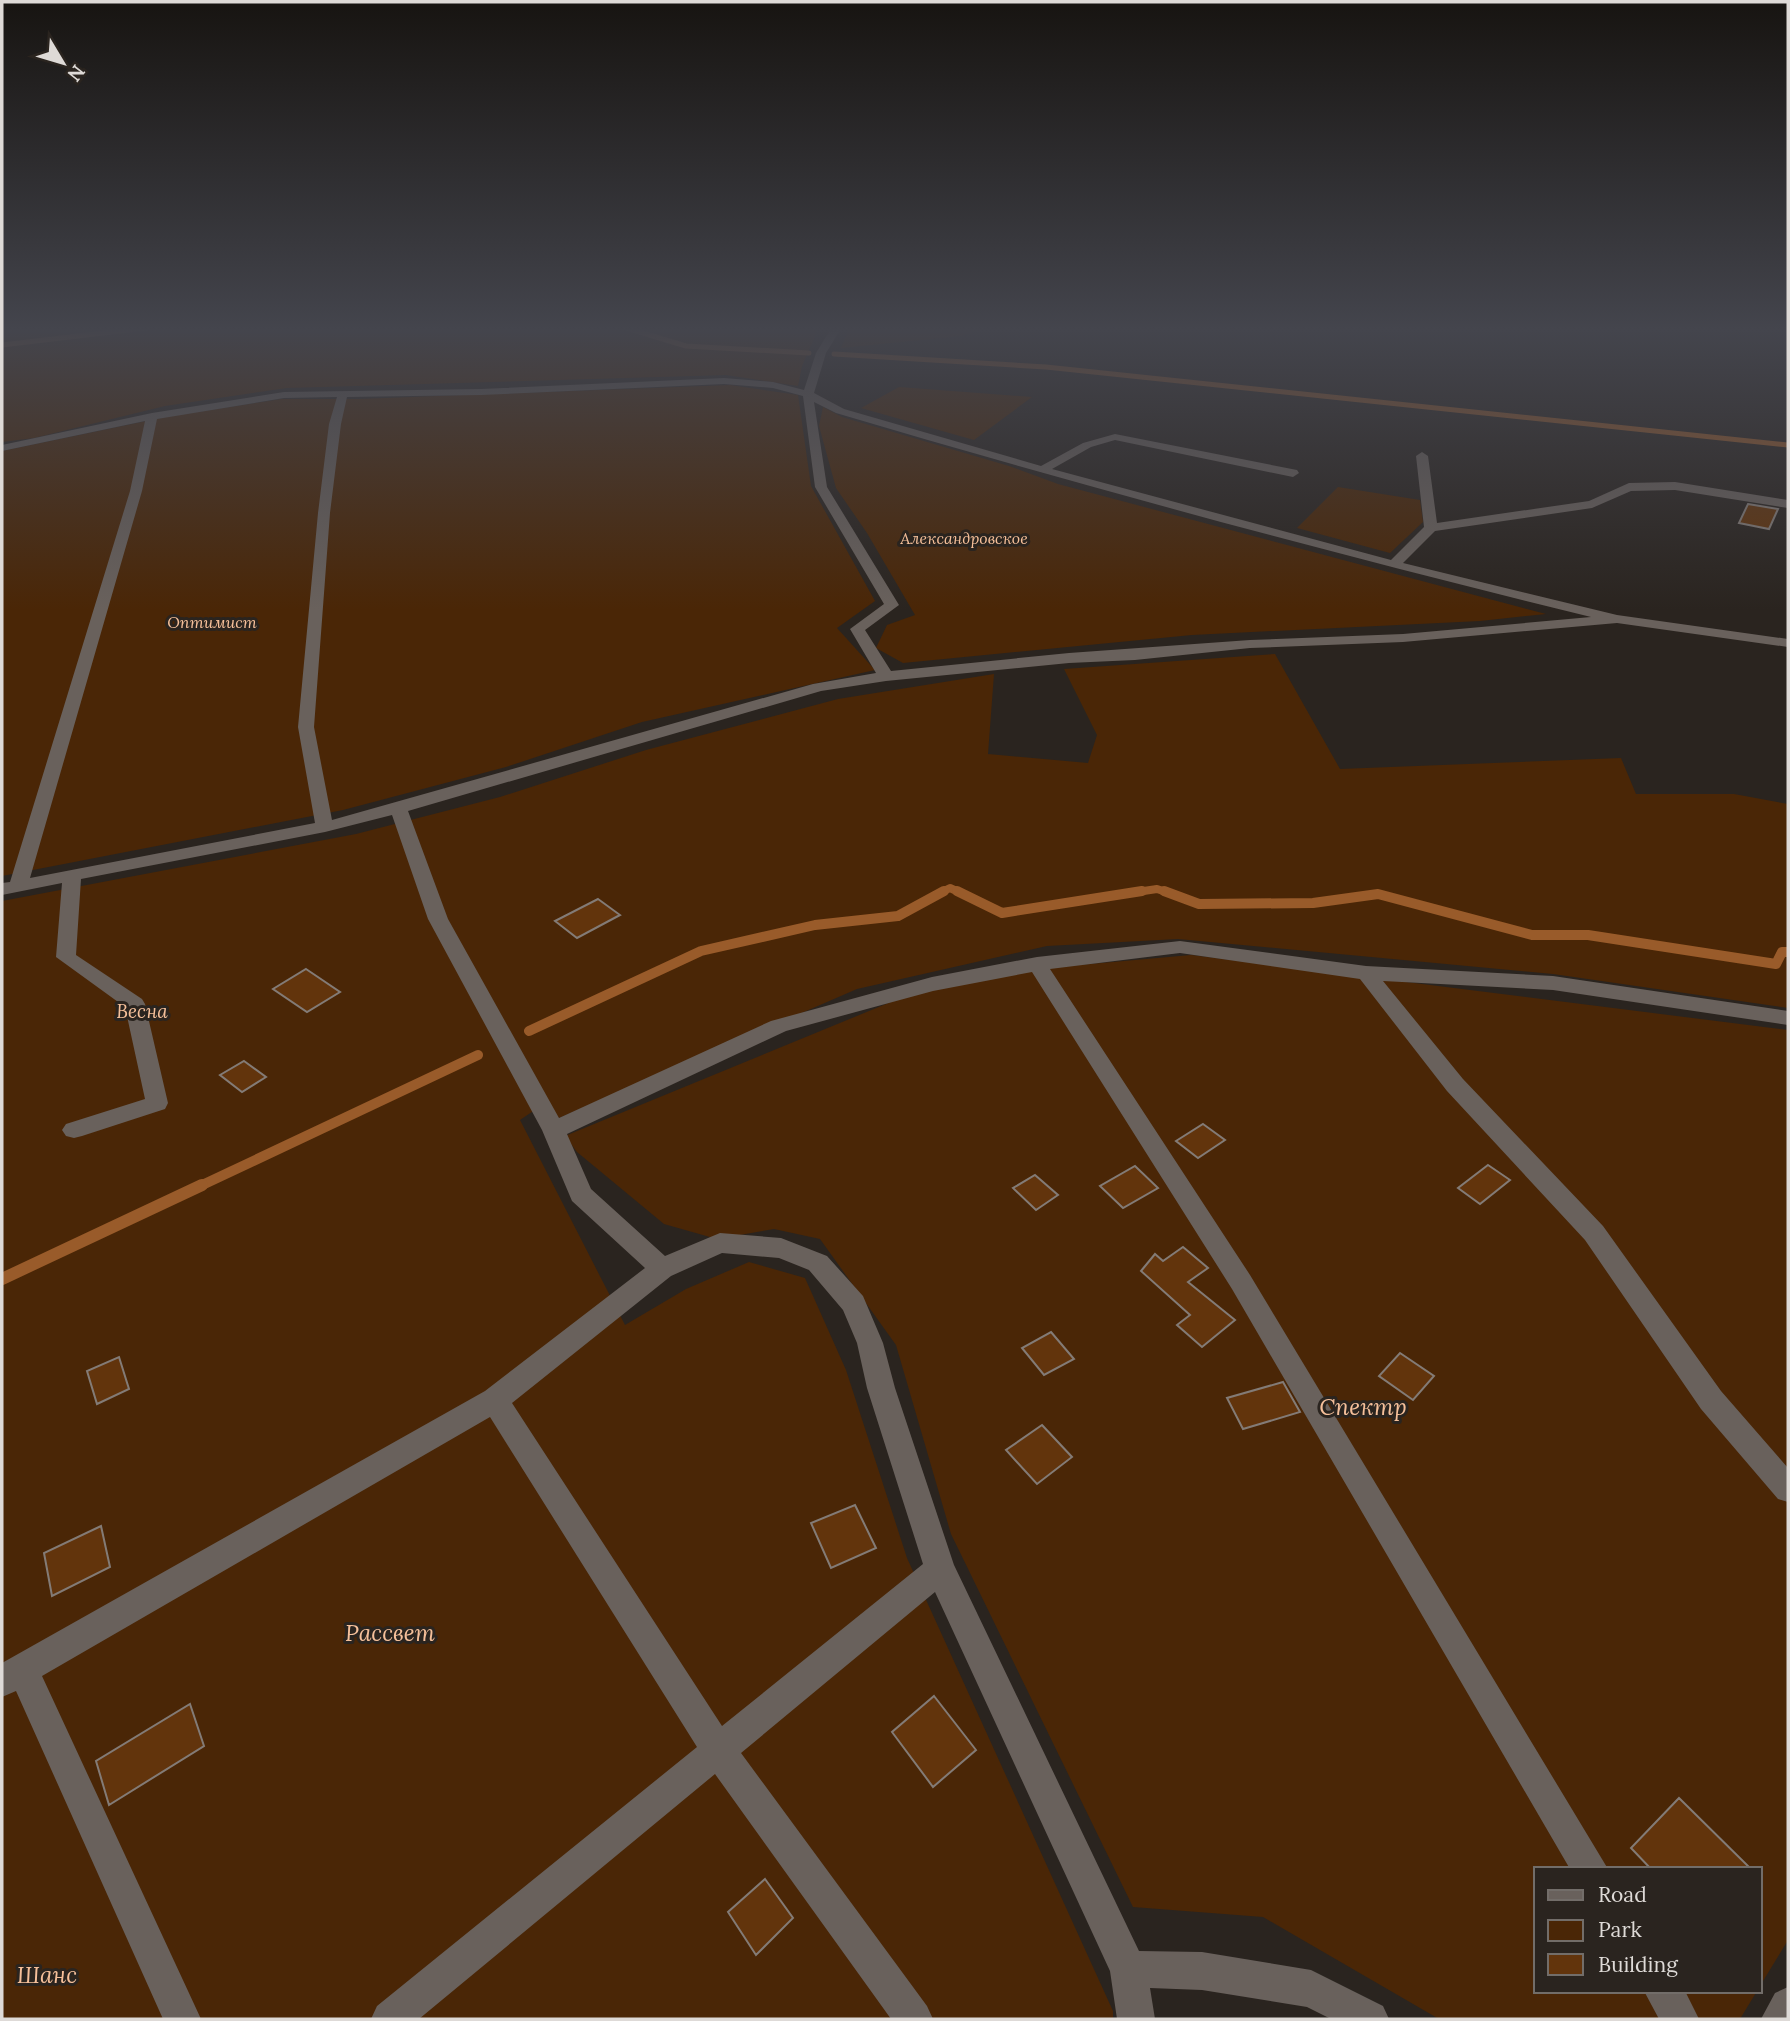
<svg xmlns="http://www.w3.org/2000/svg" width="1790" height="2021" font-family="Lora,serif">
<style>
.green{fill:#4a2606}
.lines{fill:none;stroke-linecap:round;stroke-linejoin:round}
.stream-far3{stroke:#995b2a;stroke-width:5}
.stream-far2{stroke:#995b2a;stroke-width:8}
.stream-far1{stroke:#995b2a;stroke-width:10}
.stream{stroke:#995b2a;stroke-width:12}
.building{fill:#62340c;stroke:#837b76;stroke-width:2}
.minor{fill:#69615c;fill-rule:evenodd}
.labels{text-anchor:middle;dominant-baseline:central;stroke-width:6;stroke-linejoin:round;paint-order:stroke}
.far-park-label{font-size:16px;font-style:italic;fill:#f6c09a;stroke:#2a241f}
.park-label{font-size:19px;font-style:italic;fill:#f6c09a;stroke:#2a241f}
.near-park-label{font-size:23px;font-style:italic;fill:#f6c09a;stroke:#2a241f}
</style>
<rect width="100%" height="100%" fill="#2a241f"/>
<path class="green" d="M2 327H819L802 366 798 386 726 375 287 388 165 406 34 438 2 442Z
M850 327H990L961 336 841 348Z
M730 385 798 395 811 486 875 601 837 628 875 670 642 722 506 767 343 810 2 876V451L166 417 282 399H359Z
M899 387 1032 397 974 440 861 408Z
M823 407 842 417 1009 466 1058 484 1546 614 1480 621 1192 635 903 663 876 648 887 625 915 615 867 533 836 488 819 426Z
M1338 487 1420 500 1423 522 1390 553 1297 528Z
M1275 654 1340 769 1621 758 1636 794H1734L1788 804V1008L1553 974 1178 939 1047 946 857 989 559 1118 545 1103 520 1120 625 1325 686 1289 749 1262 805 1278 846 1370 907 1558 1113 2011V2019H2V901L356 834 500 797 646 750 838 699 994 674 988 754 1088 763 1097 735 1064 669Z
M1191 955 1788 1030V1940L1760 1986V1869H1536V1991H1757L1740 2019H1439L1263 1917 1133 1907 951 1534 896 1345 820 1239 774 1229 717 1239 664 1224 577 1152 565 1136 908 995 1046 968Z"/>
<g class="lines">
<path class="stream-far3" d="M623 327 686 346 809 353
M2 345 154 327
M834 354 1046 367 1788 445"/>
<path class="stream-far2" d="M940 893 950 888 961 893
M1130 893 1157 889 1169 893"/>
<path class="stream-far1" d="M957 891 1002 913 1142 891
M1164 891 1199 904 1313 903 1378 894 1532 935H1588L1776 964 1782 952H1788
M529 1031 701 951 815 925 898 916 944 891
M198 1187 478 1055"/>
<path class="stream" d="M2 1279 202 1185"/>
</g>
<path class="building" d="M1748 504 1778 509 1769 529 1739 523Z
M598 899 620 915 577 938 555 921Z
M306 969 340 992 307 1012 273 989Z
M244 1061 266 1077 242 1092 220 1075Z
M1203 1124 1225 1140 1198 1158 1176 1141Z
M1488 1165 1510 1180 1480 1204 1458 1188Z
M1135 1166 1158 1188 1123 1208 1100 1186Z
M1035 1175 1058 1195 1036 1210 1013 1188Z
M1183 1247 1208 1268 1188 1282 1235 1320 1202 1347 1177 1325 1190 1315 1141 1271 1155 1254 1163 1261Z
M1051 1332 1074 1359 1044 1375 1022 1348Z
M1400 1353 1434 1376 1413 1400 1379 1376Z
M119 1357 129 1389 97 1404 87 1371Z
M1283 1382 1300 1412 1243 1429 1227 1398Z
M1042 1425 1072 1457 1037 1484 1006 1450Z
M855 1505 876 1548 831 1568 811 1523Z
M101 1526 110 1567 52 1596 44 1553Z
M934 1696 976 1750 933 1787 892 1732Z
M190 1704 204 1746 109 1805 96 1761Z
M1679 1798 1751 1869H1651L1631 1848Z
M765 1879 793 1918 756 1955 728 1912Z"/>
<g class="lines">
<path class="minor" d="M832 327H842L826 353 814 393 844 409 1041 466 1083 443 1115 434 1297 470 1299 473 1293 477 1115 440 1091 447 1052 469 1391 560 1424 527 1416 456 1422 452 1428 456 1437 523 1589 501 1629 483 1675 482 1788 500V508L1675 490 1631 491 1592 508 1435 531 1403 563 1617 615 1788 639V647L1617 623 1403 642 1250 648 1135 660 1069 663 886 681 821 691 408 811 448 919 559 1118 771 1021 932 977 1037 957 1180 941 1366 966 1553 976 1788 1011V1025L1553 990 1383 981 1463 1079 1603 1226 1721 1391 1788 1468V1502L1778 1499 1701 1409 1585 1240 1447 1091 1360 979 1180 953 1050 969 1250 1275 1608 1869H1570L1232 1289 1032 972 933 991 786 1031 567 1134 591 1189 665 1256 720 1233 781 1238 827 1256 863 1296 883 1343 895 1388 954 1565 1139 1951 1202 1952 1311 1970 1383 2006 1389 2019H1331L1307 2007 1202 1990 1150 1988 1155 2019H1117L1110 1971 935 1592 741 1753 927 2006 933 2019H891L715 1774 419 2019H371L377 2006 697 1747 490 1417 42 1676 201 2019H163L16 1691 2 1697V1663L485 1391 645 1268 572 1201 542 1130 428 919 392 815 325 832 81 879 76 955 142 999 145 1004 168 1103 165 1109 82 1136 74 1138 66 1136 62 1130 66 1124 145 1099 125 1007 56 957 62 883 2 895V883L10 882 130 491 145 421 2 451V445L152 413 284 392 481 389 724 378 773 382 804 390 816 353ZM724 384 773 388 803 396 815 487 884 604 850 629 876 673 813 684 332 820 314 727 330 513 341 424 347 397 481 395ZM337 397 329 424 318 513 298 727 315 823 30 878 142 491 157 419 284 398ZM814 402 836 413C1086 487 1337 555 1591 617L1403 634 1250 640 1069 653 891 671 865 630 899 605 827 487ZM722 1253 779 1258 809 1270 843 1310 857 1343 867 1388 923 1564 722 1726 512 1403 671 1276Z
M1788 1987V2019H1761L1775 1993Z
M1644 1991H1685L1699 2019H1659Z"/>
</g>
<linearGradient id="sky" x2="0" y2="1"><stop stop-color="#171411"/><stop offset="0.54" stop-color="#44454d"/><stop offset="1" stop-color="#44454d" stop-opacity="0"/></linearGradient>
<rect width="1790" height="610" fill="url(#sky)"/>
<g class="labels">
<g class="far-park-label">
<text x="964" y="538">Александровское</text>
<text x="212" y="622">Оптимист</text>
</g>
<g class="park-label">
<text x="142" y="1011">Весна</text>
</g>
<g class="near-park-label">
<text x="1363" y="1406">Спектр</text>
<text x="390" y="1632">Рассвет</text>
<text x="47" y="1974">Шанс</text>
</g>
</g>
<rect width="1790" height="2021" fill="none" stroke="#dedad7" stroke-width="7"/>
<rect x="1534" y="1867" width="228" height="126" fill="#2a241f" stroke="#726d69" stroke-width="2"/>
<rect x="1548" y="1890" width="35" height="10" fill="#69615c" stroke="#726d69" stroke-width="2"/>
<text x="1598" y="1902" font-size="21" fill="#dedad7">Road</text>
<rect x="1548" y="1920" width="35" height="21" fill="#4a2606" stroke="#726d69" stroke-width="2"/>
<text x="1598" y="1937" font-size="21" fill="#dedad7">Park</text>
<rect x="1548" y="1954" width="35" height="21" fill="#62340c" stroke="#726d69" stroke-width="2"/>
<text x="1598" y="1972" font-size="21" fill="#dedad7">Building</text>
<g transform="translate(63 63) rotate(128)" stroke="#2a241f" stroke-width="5" paint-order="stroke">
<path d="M0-5L12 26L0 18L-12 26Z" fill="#dedad7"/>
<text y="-10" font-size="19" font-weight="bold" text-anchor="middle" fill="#dedad7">N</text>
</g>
</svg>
